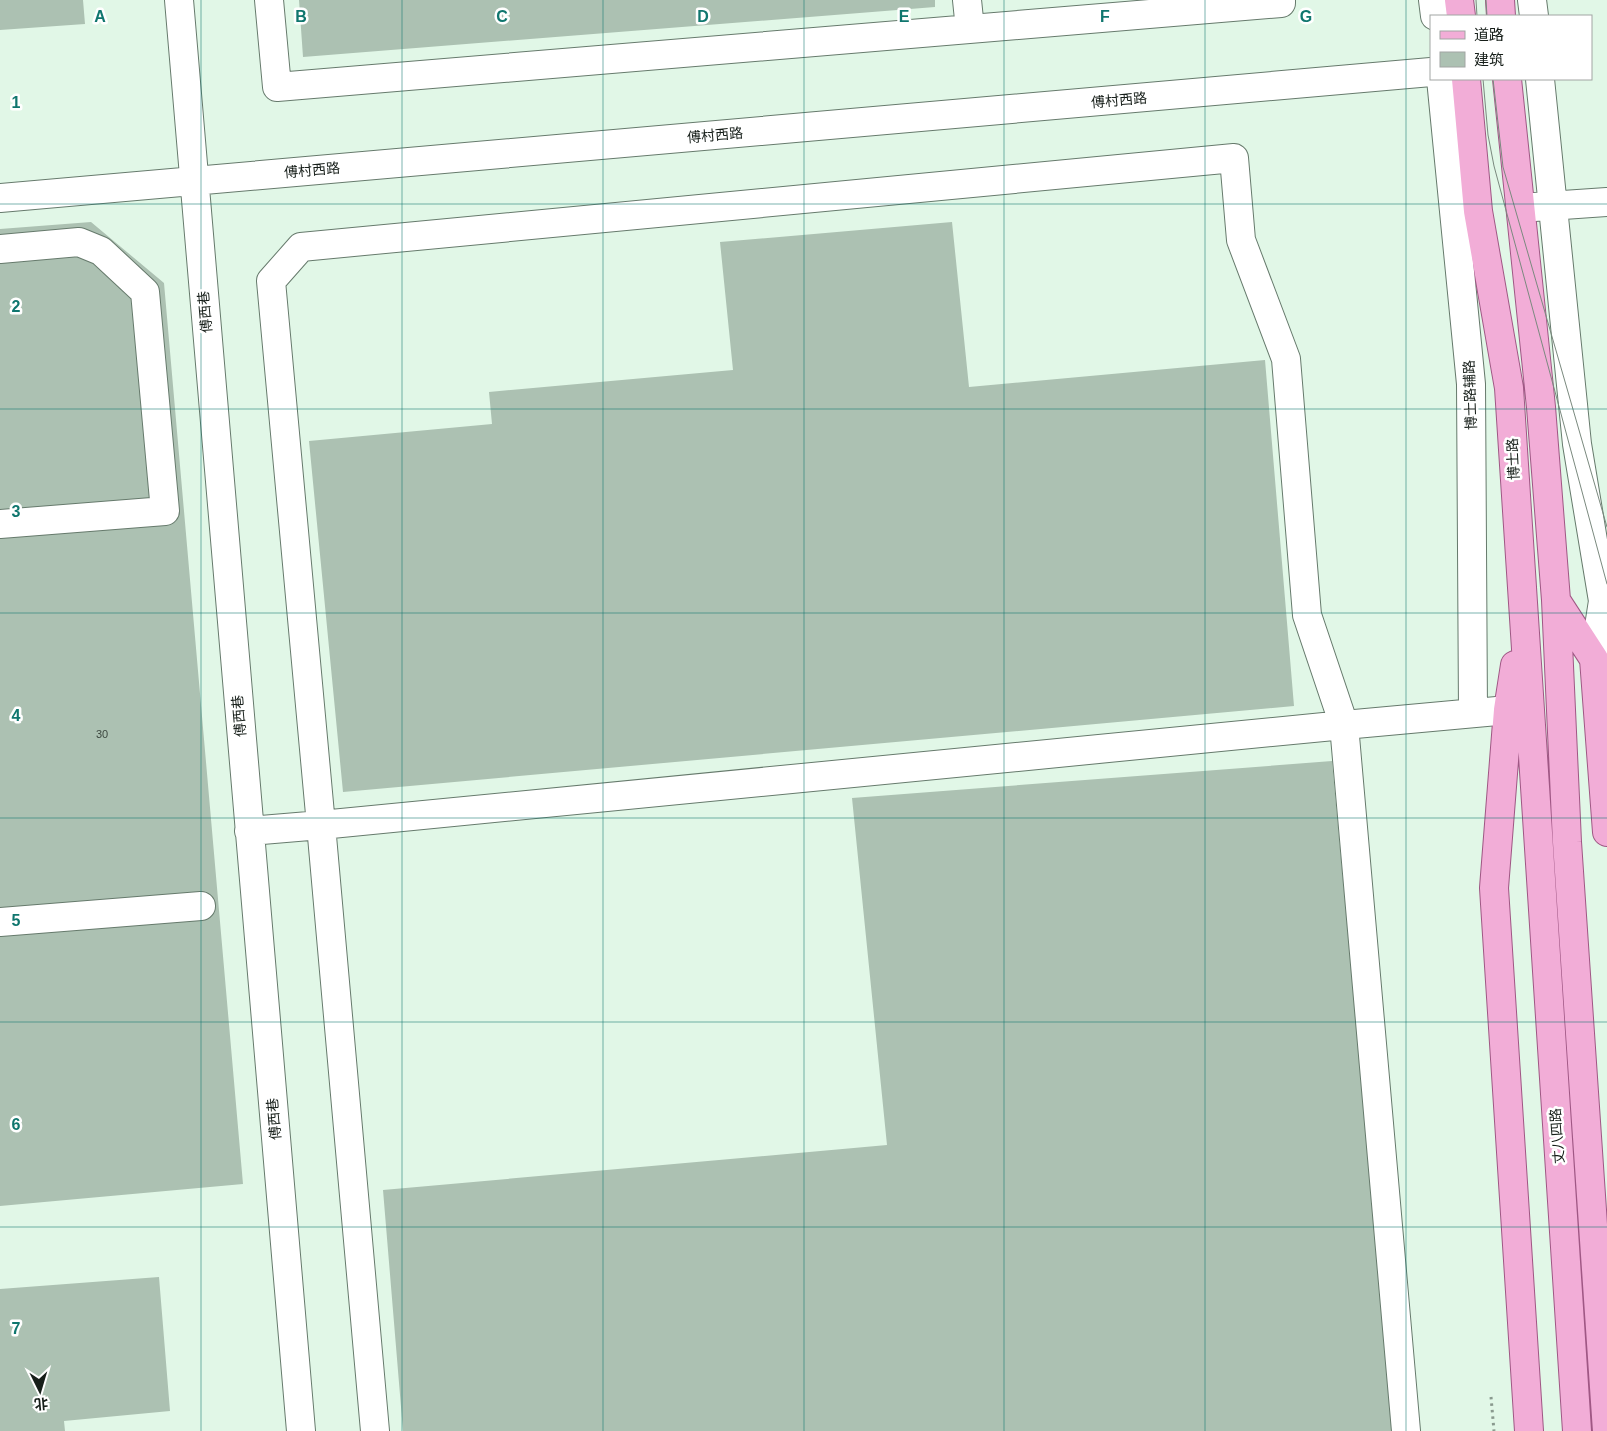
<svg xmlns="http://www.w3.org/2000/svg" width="1607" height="1431" font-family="Helvetica,'Noto Sans SC',sans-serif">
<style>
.building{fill:#acc1b2}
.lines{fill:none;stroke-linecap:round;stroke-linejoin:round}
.minor-casing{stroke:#667a6c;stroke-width:30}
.major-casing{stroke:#9f5784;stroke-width:30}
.path{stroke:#89998e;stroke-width:3;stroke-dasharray:2.5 4;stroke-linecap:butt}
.minor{stroke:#fff;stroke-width:28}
.major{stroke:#f2add7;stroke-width:28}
.tram{stroke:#7a897e;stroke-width:1}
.grid{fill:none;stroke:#0f766e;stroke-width:1;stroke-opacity:0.55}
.labels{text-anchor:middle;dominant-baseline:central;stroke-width:5;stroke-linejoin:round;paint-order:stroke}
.number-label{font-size:11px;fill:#3c473f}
.street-label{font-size:14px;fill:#161e19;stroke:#fff}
.grid-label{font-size:16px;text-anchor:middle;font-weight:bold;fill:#0f766e;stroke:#fff;stroke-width:5;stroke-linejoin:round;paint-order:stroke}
</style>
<rect width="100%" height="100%" fill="#e1f7e7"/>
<path class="building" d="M0 0H83L85 24 0 30Z
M299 0H935V7L303 57Z
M91 222 164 283 243 1184 0 1206V229Z
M952 222 969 387 1265 360 1294 706 343 792 309 441 492 424 489 392 733 370 720 242Z
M1332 761 1394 1431H403L383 1190 887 1145 852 798Z
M159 1277 170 1411 64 1421 65 1431H0V1289Z"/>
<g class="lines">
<g class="minor-casing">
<path id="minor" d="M179 0 301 1431
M269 0 277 87 1281 3V0
M967 0 970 29
M1433 0 1435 16
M1532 0 1534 16
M1441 79 1471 384 1473 713
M1540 79 1577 444 1603 601 1594 659 1607 658
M0 198 1431 72
M1534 207 1607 202
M0 249 79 242 101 251 145 292 165 511 0 524
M249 831 321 825 271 281 301 247 1234 158 1241 240 1286 359 1307 615 1344 725 1508 710
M0 922 201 906
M375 1431 321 825 1344 725 1406 1431"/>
</g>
<g class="major-casing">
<path id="major" d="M1459 0 1461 16
M1500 0 1501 16
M1466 79 1478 211 1509 388 1577 1431
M1507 79 1541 407 1556 600 1567 842 1607 1431
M1557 602 1594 659 1607 832
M1515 665 1508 710 1494 888 1529 1431"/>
</g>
<path class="path" d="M1491 1397 1494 1431"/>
<use href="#minor" class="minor"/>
<use href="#major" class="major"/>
<path class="tram" d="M1476 0 1477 16
M1486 0 1487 16
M1483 79 1488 135 1494 166 1607 584
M1493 79 1503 167 1607 527"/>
</g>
<path class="grid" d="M201 0V1431M402 0V1431M603 0V1431M804 0V1431M1004 0V1431M1205 0V1431M1406 0V1431M0 204H1607M0 409H1607M0 613H1607M0 818H1607M0 1022H1607M0 1227H1607"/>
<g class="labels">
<g class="number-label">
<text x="102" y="734">30</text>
</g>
<g class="street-label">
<text transform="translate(1119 100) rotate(-5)">傅村西路</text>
<text transform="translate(715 135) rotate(-5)">傅村西路</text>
<text transform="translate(312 170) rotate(-5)">傅村西路</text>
<text transform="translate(205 312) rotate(-95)">傅西巷</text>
<text transform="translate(1470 395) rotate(-92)">博士路辅路</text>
<text transform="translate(1513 459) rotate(-93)">博士路</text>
<text transform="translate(239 716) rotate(-95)">傅西巷</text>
<text transform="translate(274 1119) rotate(-95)">傅西巷</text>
<text transform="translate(1557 1136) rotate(-94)">丈八四路</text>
</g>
</g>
<g class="grid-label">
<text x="100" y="22">A</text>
<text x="301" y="22">B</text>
<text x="502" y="22">C</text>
<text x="703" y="22">D</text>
<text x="904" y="22">E</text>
<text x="1105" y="22">F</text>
<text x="1306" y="22">G</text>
<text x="16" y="108">1</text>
<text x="16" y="312">2</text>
<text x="16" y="517">3</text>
<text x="16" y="721">4</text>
<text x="16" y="926">5</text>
<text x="16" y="1130">6</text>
<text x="16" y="1334">7</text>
</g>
<rect x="1430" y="15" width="162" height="65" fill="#ffffff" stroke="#a2a5a3"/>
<rect x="1440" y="31" width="25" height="8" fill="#f2add7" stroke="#a2a5a3"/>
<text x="1474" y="40" font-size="15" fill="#161e19">道路</text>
<rect x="1440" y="52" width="25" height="15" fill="#acc1b2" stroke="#a2a5a3"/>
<text x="1474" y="65" font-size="15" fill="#161e19">建筑</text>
<g transform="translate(40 1391) rotate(175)" stroke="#ffffff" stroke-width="4" paint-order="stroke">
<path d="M0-4L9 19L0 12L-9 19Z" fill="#161e19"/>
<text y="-8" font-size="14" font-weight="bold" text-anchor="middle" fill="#161e19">北</text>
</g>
</svg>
